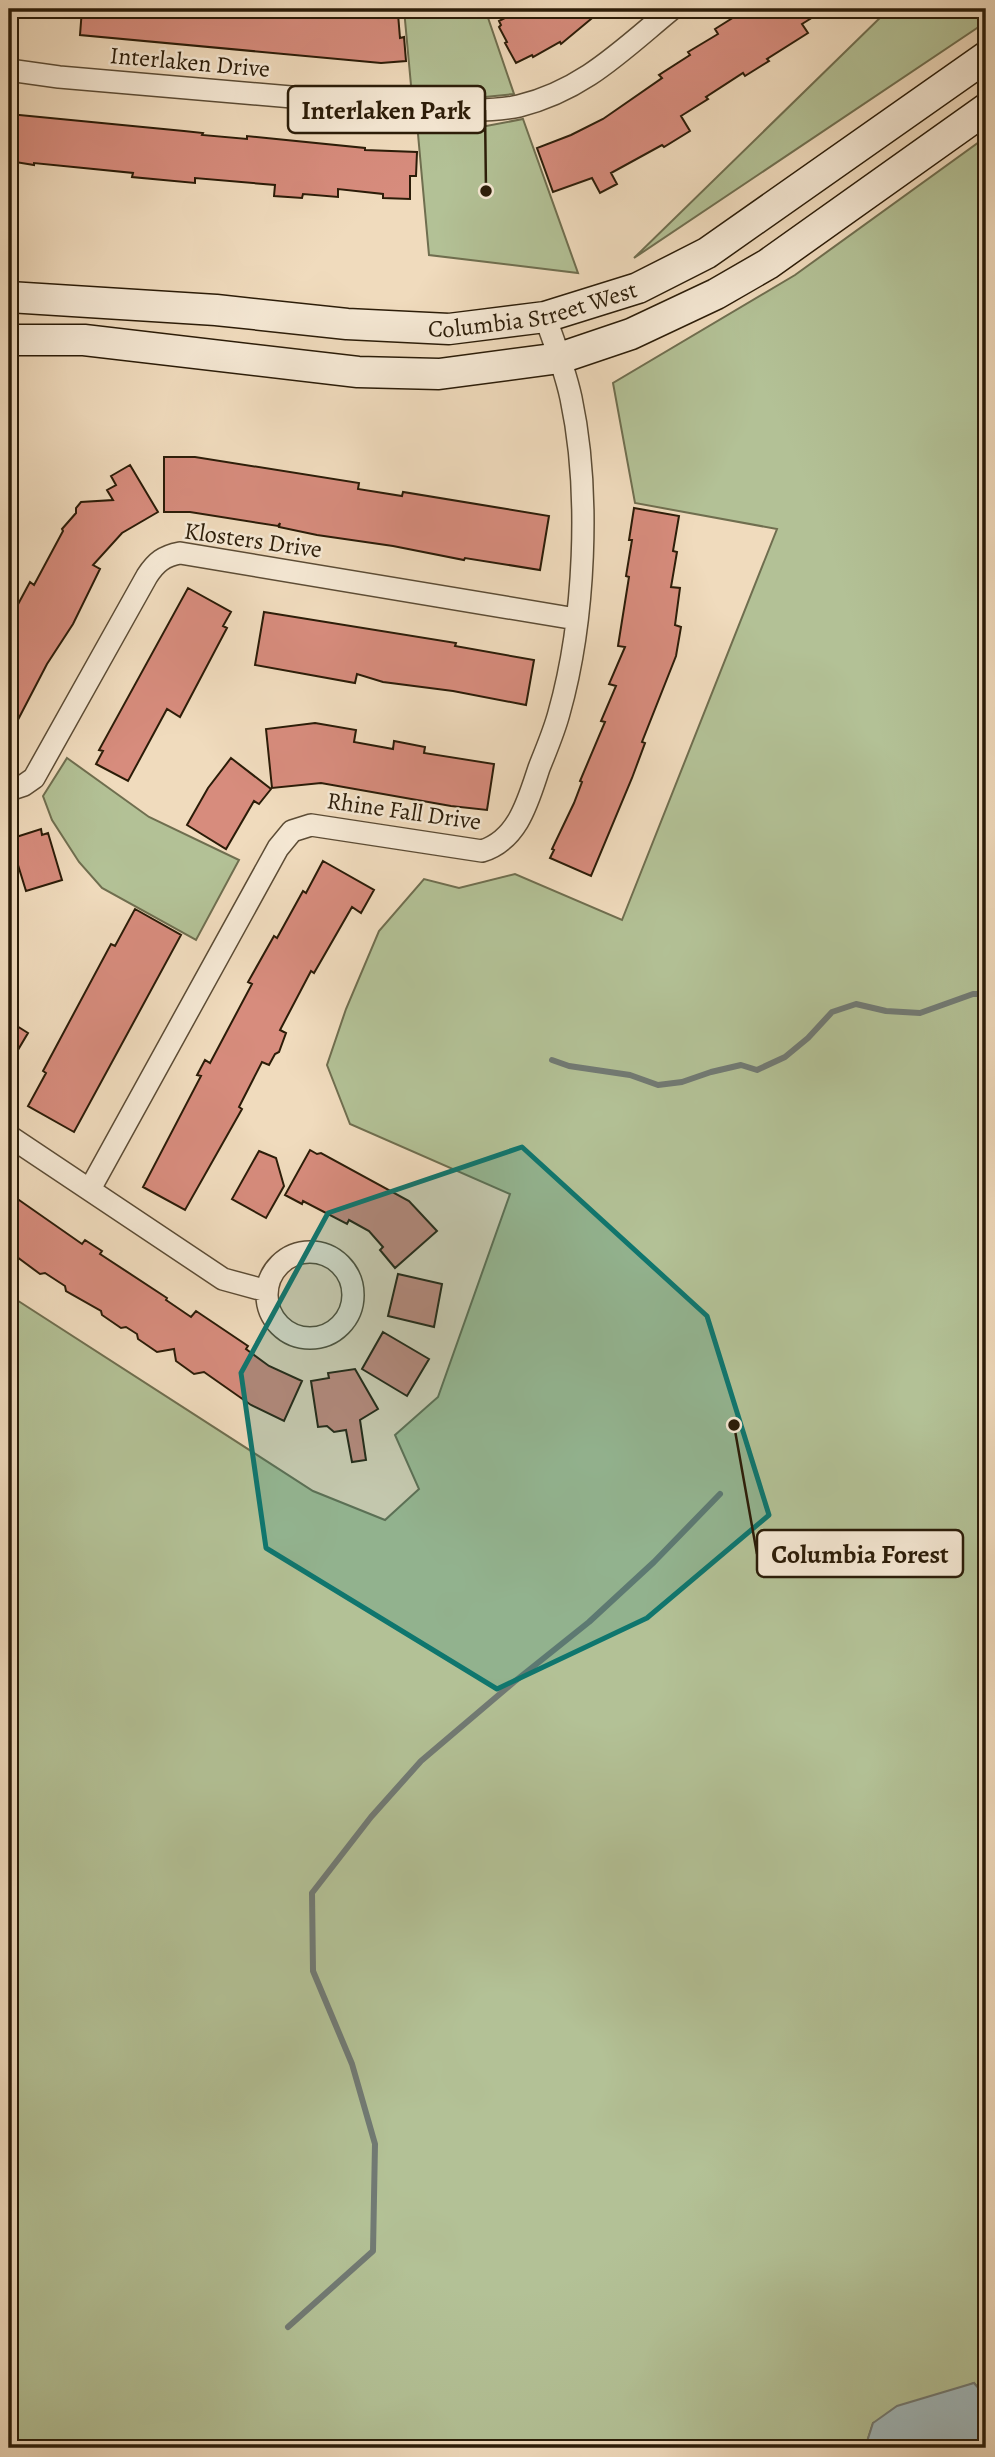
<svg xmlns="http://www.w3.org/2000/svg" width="995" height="2457" font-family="Alegreya,serif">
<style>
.green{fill:#b3c196;stroke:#6f6e4f;stroke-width:2}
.water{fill:#9fb8bc;stroke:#717a74;stroke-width:2}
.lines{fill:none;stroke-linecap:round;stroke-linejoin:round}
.stream{stroke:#717a74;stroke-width:6}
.building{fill:#d78c7d;stroke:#2b1c08;stroke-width:2}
.minor-casing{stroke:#5c4c35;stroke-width:24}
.secondary-casing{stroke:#2b1c08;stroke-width:33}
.minor{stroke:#f5e8d4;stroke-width:21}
.secondary{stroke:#f5e8d4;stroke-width:30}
.marked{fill:#0f766e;fill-opacity:0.2;stroke:#0f766e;stroke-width:5;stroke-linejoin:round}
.labels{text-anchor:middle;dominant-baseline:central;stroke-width:5;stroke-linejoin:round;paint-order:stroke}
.street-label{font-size:24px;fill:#2b1c08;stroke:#f5e8d4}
.leader{fill:none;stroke:#2b1c08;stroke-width:2.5}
.callout-dot{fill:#2b1c08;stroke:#f5e8d4;stroke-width:2.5}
.callout{fill:#f5e8d4;stroke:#2b1c08;stroke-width:2.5}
.callout-label{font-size:26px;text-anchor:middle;font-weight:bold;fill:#2b1c08}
</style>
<rect width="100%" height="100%" fill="#f0dbbd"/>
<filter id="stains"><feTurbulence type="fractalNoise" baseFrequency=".00286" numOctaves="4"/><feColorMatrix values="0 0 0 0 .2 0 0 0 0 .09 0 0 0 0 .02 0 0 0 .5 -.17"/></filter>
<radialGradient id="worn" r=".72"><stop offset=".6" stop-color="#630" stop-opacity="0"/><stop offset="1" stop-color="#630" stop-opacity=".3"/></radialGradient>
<path class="green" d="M404 9H485L514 94 465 99 412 96Z
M889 9H986V22L634 258Z
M523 119 578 273 429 255 417 123 481 127Z
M986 137V2397L974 2383 873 2423 865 2448H9V1295L313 1491 385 1520 419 1489 395 1435 438 1397 510 1194 350 1124 327 1065 346 1009 379 931 424 879 459 888 515 874 622 920 777 529 635 503 613 383 795 275Z
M67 758 149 817 239 860 196 940 102 888 79 862 52 820 43 796Z"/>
<path class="water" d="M974 2383 986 2397V2448H865L873 2423 897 2406Z"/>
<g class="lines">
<path class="stream" d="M552 1060 569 1066 630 1075 658 1085 682 1082 711 1072 741 1065 757 1070 785 1057 808 1038 832 1012 856 1004 886 1011 920 1013 973 994H986
M288 2327 373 2251 375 2144 352 2064 313 1971 312 1893 371 1817 421 1761 514 1682 589 1622 654 1562 720 1494"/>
</g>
<path class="building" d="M82 9H290V12L334 16V14L371 17 398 14 400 38 404 37 406 61 381 63 80 35Z
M522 9 524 13 531 9H603L561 44 560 42 533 57 532 55 516 63 505 43 507 42 499 27 501 25 499 21Z
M747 9H826L802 24 808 33 767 59 769 61 745 76 743 73 706 97 708 99 681 116 690 131 664 147 662 145 611 173 617 184 600 193 592 178 553 192 537 148 571 135 603 119 662 78 659 75 690 55 688 52 718 34 715 29Z
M9 114 184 131 203 133 202 135 247 139V136L365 148V150L417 152 416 176H410V199L383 198V194L338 189V197L303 194 302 198 274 196 275 185 195 178V183L132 177 133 173 34 163V165L9 161Z
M164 457H195L359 483 358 489 402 496 403 492 549 516 540 570 465 558 464 560 393 546 317 535 279 527 280 523 278 526 190 512H164Z
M130 465 158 512 122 533 93 565 100 569 73 624 47 664 9 737V621L30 582 34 585 63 531 62 529 76 513V508L81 502 113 500 107 490 116 485 111 476Z
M634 508 679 516 673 551 677 552 671 587 680 588 675 625 681 627 676 656 642 742 645 743 632 778 591 876 550 858 554 850 552 849 574 803 582 782 580 781 605 722 601 721 616 686 609 684 625 647 618 646 629 577 626 576 632 540H629Z
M188 588 231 612 223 626 227 628 180 717 167 709 128 781 96 764 103 751 99 750Z
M264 612 456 643 455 646 534 660 526 705 453 691 383 682 357 674 355 683 255 665Z
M315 723 356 730 354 742 393 749 394 741 425 747 424 753 494 764 487 810 451 806 321 783 272 788 266 729Z
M231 758 271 789 259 804 254 801 226 849 187 825 208 788Z
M41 829 42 835 48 833 62 880 26 891 10 839Z
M323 861 374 890 361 913 352 907 314 973 311 971 280 1030 286 1033 279 1052 275 1054 269 1065 262 1062 239 1107 242 1109 185 1210 143 1187 201 1076 197 1075 205 1060 210 1063 252 984 248 982 274 936 277 938 303 891 306 893Z
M135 909 181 935 74 1132 28 1106 46 1073 43 1071 111 944 115 946Z
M9 1021 28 1033 9 1065Z
M310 1150 317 1154 321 1153 409 1201 437 1231 395 1268 380 1250 383 1247 369 1231 349 1220 347 1224 303 1201 302 1204 285 1195Z
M259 1151 276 1158 284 1186 266 1218 232 1199Z
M9 1193 82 1244 85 1240 102 1251 100 1254 167 1298 166 1300 191 1317 196 1311 248 1346 246 1349 269 1366 302 1381 284 1421 251 1405 204 1372 194 1374 176 1361 174 1349 157 1352 138 1339 137 1334 126 1327 121 1328 102 1315 101 1311 66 1291 65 1286 45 1273 40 1274 9 1251Z
M398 1274 442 1284 434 1327 388 1316Z
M383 1332 429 1359 407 1396 362 1369Z
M355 1369 378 1409 360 1420 366 1460 352 1462 346 1430 334 1432 327 1426 318 1427 311 1381 329 1378 328 1373Z"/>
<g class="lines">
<g class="minor-casing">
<path id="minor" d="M9 70 59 77 454 111C475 110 499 111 519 106 584 90 622 50 672 9
M9 790 24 785 34 778 147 576C156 562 164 556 180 553L576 619
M9 1136 223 1279 267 1291
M90 1189 278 848 292 831 311 825 482 851C518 840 528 801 539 768 546 750 554 732 559 713 585 621 591 492 571 398 565 370 555 344 545 317
M267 1295a43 43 0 1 1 86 0a43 43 0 1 1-86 0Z"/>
</g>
<g class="secondary-casing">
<g id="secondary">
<path id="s1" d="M9 297 216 310 347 324 449 329 545 317 638 288 707 253 986 57"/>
<path d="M9 340H84L358 372 439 374 560 358 631 334 716 294 768 264 986 109"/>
</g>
</g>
<use href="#minor" class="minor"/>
<use href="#secondary" class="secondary"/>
</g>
<path class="marked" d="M522 1147 707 1316 769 1515 647 1618 497 1689 266 1548 241 1373 328 1213Z"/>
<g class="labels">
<g class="street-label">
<text transform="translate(190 62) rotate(5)">Interlaken Drive</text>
<text stroke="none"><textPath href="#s1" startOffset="527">Columbia Street West</textPath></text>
<text transform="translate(253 540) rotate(8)">Klosters Drive</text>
<text transform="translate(404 811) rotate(8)">Rhine Fall Drive</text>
</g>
</g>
<path class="leader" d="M486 191L485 110M734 1425L757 1554"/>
<g class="callout-dot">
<circle cx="486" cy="191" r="7"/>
<circle cx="734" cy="1425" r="7"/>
</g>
<g class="callout">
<rect x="288" y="86" width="197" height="47" rx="7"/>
<rect x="757" y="1530" width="206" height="47" rx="7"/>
</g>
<g class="callout-label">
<text x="386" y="119">Interlaken Park</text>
<text x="860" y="1563">Columbia Forest</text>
</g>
<rect width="995" height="2457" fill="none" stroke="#f0dbbd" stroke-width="35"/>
<rect x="10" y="10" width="974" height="2436" fill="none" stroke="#2b1c08" stroke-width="3.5"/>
<rect x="18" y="18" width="960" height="2422" fill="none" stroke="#2b1c08" stroke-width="2"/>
<rect width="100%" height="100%" filter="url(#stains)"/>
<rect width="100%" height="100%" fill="url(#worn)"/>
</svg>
